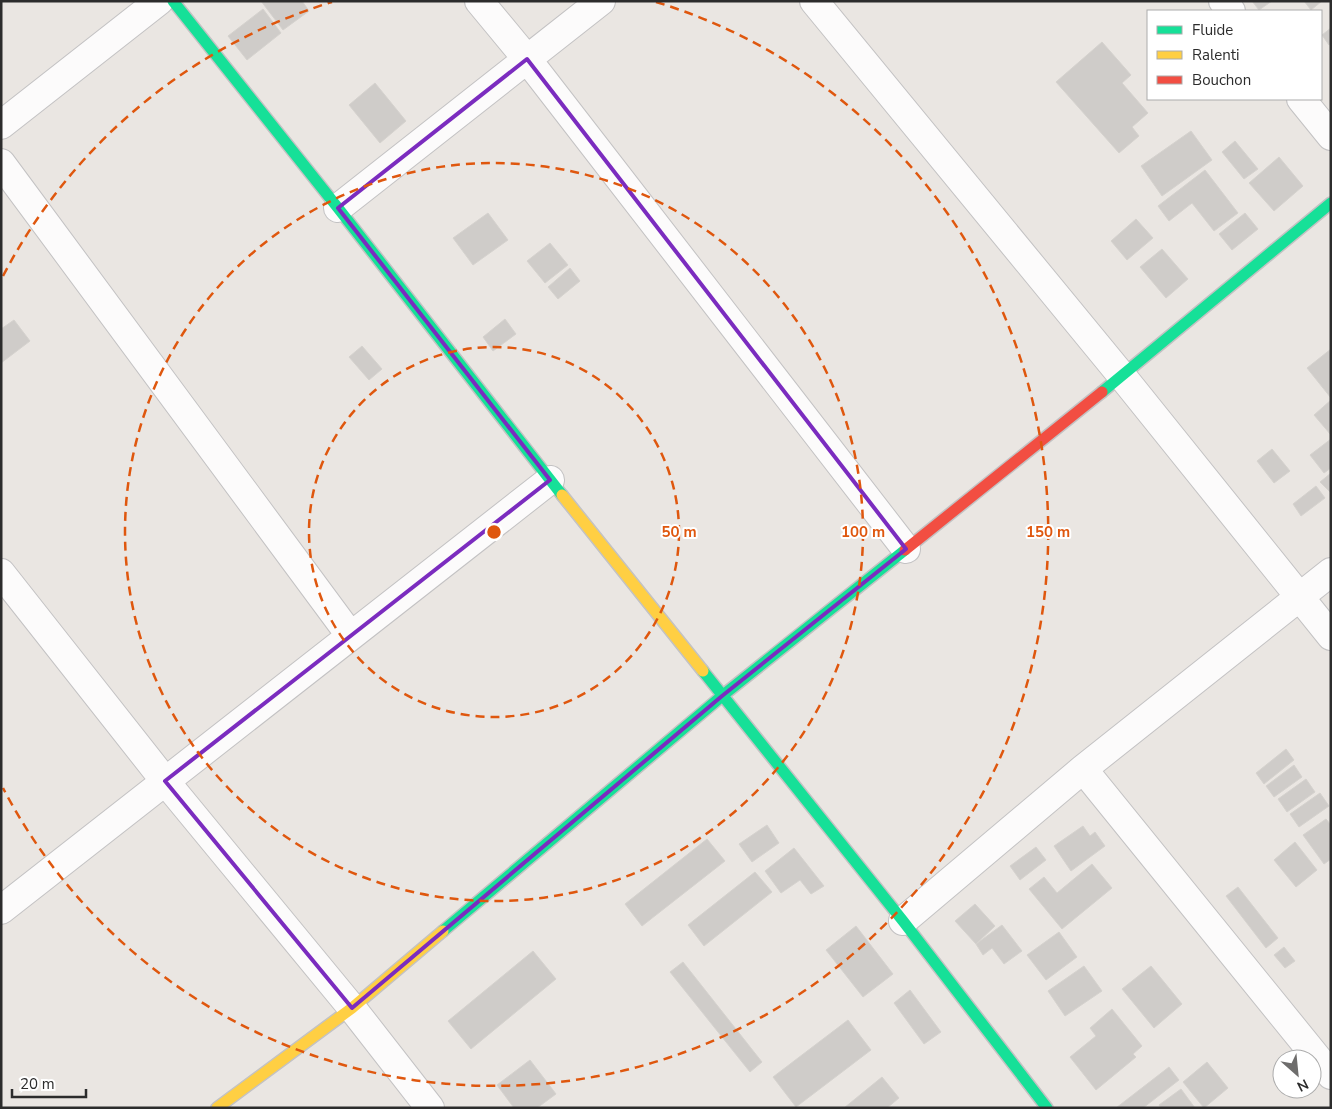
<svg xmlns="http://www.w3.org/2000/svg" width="1332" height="1109" font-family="'Nunito Sans',sans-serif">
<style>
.building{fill:#cfccc9;stroke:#d5d2ce}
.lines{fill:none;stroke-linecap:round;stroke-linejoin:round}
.street-casing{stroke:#c3c2c3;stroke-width:30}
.fast-casing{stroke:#c3c2c3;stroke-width:14}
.slow-casing{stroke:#c3c2c3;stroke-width:14}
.jam-casing{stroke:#c3c2c3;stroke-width:14}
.street{stroke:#fcfbfb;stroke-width:28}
.fast{stroke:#16e098;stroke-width:11}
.slow{stroke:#ffcf43;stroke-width:11}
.jam{stroke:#f24e42;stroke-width:11}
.marked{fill:none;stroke:#7b2cbf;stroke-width:4;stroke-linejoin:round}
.ring{fill:none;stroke:#df570e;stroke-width:2.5;stroke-dasharray:9 6}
.centre{fill:#df570e;stroke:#fff;stroke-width:2.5}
.ring-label{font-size:15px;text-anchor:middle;font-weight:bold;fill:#df570e;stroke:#fff;stroke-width:4;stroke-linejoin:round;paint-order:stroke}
</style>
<rect width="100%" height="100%" fill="#eae6e2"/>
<path class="building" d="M261 1H302L309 11 283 30Z
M1252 1H1272L1259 10Z
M1304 1H1322L1311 10Z
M263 9 281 33 247 60 228 36Z
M1331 28V44L1329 45 1322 35Z
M1102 42 1131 75 1122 83 1148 113 1132 127 1139 136 1119 153 1056 82Z
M375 83 406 121 380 143 349 105Z
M1191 131 1212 160 1162 196 1141 166Z
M1235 141 1258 169 1244 179 1222 152Z
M1279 157 1303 186 1274 211 1249 183Z
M1205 170 1238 213 1214 231 1192 203 1169 221 1158 206Z
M488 213 508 240 473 265 453 238Z
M1245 213 1258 229 1232 250 1219 234Z
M1136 219 1153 238 1127 260 1111 241Z
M550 243 568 265 545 283 527 261Z
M1162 249 1188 279 1166 298 1140 267Z
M570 268 580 281 558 299 548 287Z
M505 319 516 334 493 351 483 337Z
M14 320 30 341 1 363V329Z
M362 346 382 369 369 380 349 357Z
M1331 349V398L1307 368Z
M1331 400V435L1314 415Z
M1331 439V468L1324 473 1310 455Z
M1272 449 1290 471 1274 483 1257 461Z
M1331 473V493L1320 482Z
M1316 486 1325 498 1301 516 1293 504Z
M1286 749 1294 760 1264 784 1256 773Z
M1294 765 1302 777 1274 797 1266 786Z
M1306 779 1315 792 1287 812 1278 799Z
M1320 793 1329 806 1299 827 1290 814Z
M1326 819 1331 825V859L1324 864 1303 835Z
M767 825 779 843 752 862 739 844Z
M1083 826 1090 836 1095 832 1105 846 1071 871 1054 846Z
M707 839 725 861 642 926 625 904Z
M1295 842 1317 870 1296 887 1274 860Z
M1036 847 1046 860 1020 880 1010 866Z
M794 848 824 886 811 894 800 880 781 893 765 871Z
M1092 864 1112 888 1062 929 1029 889 1044 877 1057 893Z
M755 872 772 892 704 946 688 925Z
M1238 887 1278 938 1266 948 1226 896Z
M975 904 995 926 976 944 955 921Z
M1002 925 1022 951 1004 964 992 948 983 955 976 944Z
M856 926 893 974 863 997 826 950Z
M1059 932 1077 957 1046 980 1027 955Z
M1284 947 1295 961 1285 968 1274 955Z
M533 951 556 979 471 1049 448 1021Z
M683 962 762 1062 750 1072 670 972Z
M1084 966 1102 991 1065 1016 1048 991Z
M1151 966 1182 1004 1154 1028 1122 989Z
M910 990 941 1032 924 1044 894 1003Z
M1112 1009 1142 1046 1133 1054 1136 1057 1096 1090 1070 1057 1096 1036 1090 1028Z
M848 1020 871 1050 796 1107 773 1077Z
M530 1060 556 1094 537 1108H514L497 1085Z
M1207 1062 1228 1088 1204 1108 1183 1082Z
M1169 1067 1179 1080 1143 1108H1116Z
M882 1077 899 1098 887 1108H844Z
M1181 1089 1195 1108H1161L1159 1105Z"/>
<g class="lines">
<g class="street-casing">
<path id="street" d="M479 1 527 59 906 549
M814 1 1122 376 1331 636
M1223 1 1231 11
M1301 99 1331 136
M1 125 159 1
M1 163 350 635
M338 208 601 1
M1 573 165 781 352 1008 430 1108
M1083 769 1331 1075
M1 910 550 480
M903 921 1083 769 1331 572"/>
</g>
<g class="fast-casing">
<path id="fast" d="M173 1 338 208 562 495
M1102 392 1331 203
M703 671 903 921 1047 1108
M443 931 722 696 905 550"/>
</g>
<g class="slow-casing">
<path id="slow" d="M562 495 703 671
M217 1108 352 1008 443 931"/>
</g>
<g class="jam-casing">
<path id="jam" d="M905 550 1102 392"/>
</g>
<use href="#street" class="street"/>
<use href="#fast" class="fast"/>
<use href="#slow" class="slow"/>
<use href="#jam" class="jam"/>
</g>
<path class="marked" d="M527 59 906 549 722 696 352 1008 165 781 550 480 338 208Z"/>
<g class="ring">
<circle cx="494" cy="532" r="185"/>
<circle cx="494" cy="532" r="369"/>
<path d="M3 276A554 554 0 0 1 332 2M656 2A554 554 0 1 1 3 788"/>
</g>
<circle cx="494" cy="532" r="8" class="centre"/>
<g class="ring-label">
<text x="679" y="537">50 m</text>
<text x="863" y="537">100 m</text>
<text x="1048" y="537">150 m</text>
</g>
<rect width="1332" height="1109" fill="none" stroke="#2c2c2c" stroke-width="5"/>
<rect x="1147" y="10" width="175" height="90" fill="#ffffff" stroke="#ababab"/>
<rect x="1157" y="26" width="25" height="8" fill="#16e098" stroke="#ababab"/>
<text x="1192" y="35" font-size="15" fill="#2c2c2c">Fluide</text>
<rect x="1157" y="51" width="25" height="8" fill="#ffcf43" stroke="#ababab"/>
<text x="1192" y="60" font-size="15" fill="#2c2c2c">Ralenti</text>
<rect x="1157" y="76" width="25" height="8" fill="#f24e42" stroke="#ababab"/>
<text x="1192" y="85" font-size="15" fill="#2c2c2c">Bouchon</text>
<g transform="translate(1297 1074) rotate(153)"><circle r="24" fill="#ffffff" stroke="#ababab"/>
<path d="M0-4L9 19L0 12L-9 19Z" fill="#6e6d6c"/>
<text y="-8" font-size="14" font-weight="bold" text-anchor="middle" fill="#2c2c2c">N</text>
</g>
<path d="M12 1089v8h74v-8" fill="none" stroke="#2c2c2c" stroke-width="2.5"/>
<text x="20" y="1089" font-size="15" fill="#2c2c2c" stroke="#ffffff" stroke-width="4" paint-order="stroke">20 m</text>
</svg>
